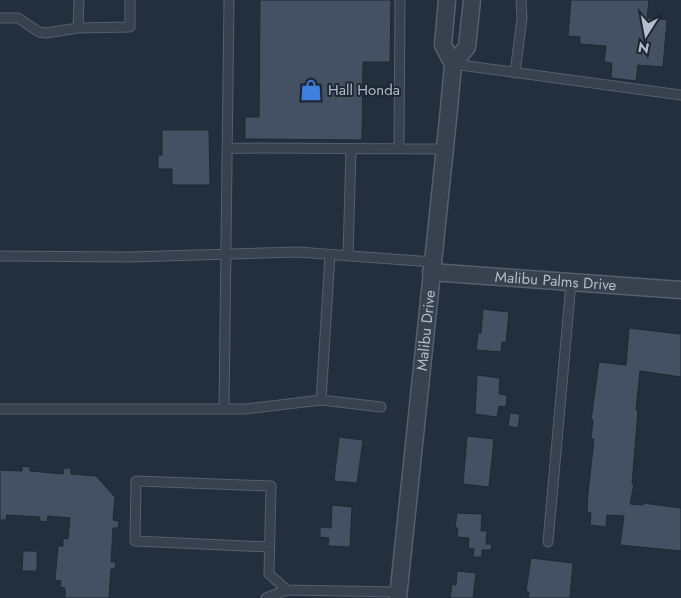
<svg xmlns="http://www.w3.org/2000/svg" width="681" height="598" font-family="Jost,sans-serif">
<style>
.building{fill:#455162;stroke:#1f2835}
.lines{fill:none;stroke-linecap:round;stroke-linejoin:round}
.lane-casing{stroke:#565f6c;stroke-width:11}
.street-casing{stroke:#565f6c;stroke-width:19}
.lane{stroke:#38414e;stroke-width:9}
.street{stroke:#38414e;stroke-width:16}
.labels{text-anchor:middle;dominant-baseline:central;stroke-width:4;stroke-linejoin:round;paint-order:stroke}
.poi-label{font-size:15px;fill:#b4bcc9;stroke:#1d2633;text-anchor:start}
.street-label{font-size:15px;fill:#b4bcc9;stroke:#1d2633}
</style>
<rect width="100%" height="100%" fill="#242f3e"/>
<path class="building" d="M260 0H391L390 62H363L362 140 245 139V117H259Z
M571 0H649L647 18 667 20 663 67 638 65 636 81 611 78 612 63 604 62 606 46 580 44V37L568 36Z
M162 130H209L210 185H172V169H158V155H162Z
M483 309 509 312 506 343 502 342 501 352 476 350 478 333H481Z
M629 328 680 334 681 332V377L640 371 636 410 638 411 632 484H634L630 504 643 505V503L681 508V551L620 545 624 516 607 515 606 527 590 525 591 513 587 512 588 493 594 439H591L593 420H591L599 362 626 365Z
M477 375 500 378 499 394 507 395 506 407 499 406 497 417 475 414Z
M510 413 520 414 518 428 508 426Z
M467 436 494 439 489 487 463 484Z
M339 437 363 440 357 483 334 481Z
M22 466 30 467V471L63 474 64 468H71V474L96 476 115 497 113 520 119 521 118 528H113L111 562H116L115 569H111L109 598H65V588L60 587 61 581 55 580 58 546H63V538L68 539 70 518 48 516 47 522 39 521 40 517 7 515 6 520H0V470L22 471Z
M332 505 352 507 350 547 328 546 329 538 320 537V527L331 528Z
M457 513 482 514 481 531H487L486 544H492L491 550H482V557H473L474 549 468 548 469 538 457 537 458 528H455Z
M23 551H37V571H22Z
M531 558 573 563 570 598H528L529 592 526 591Z
M457 571 476 573 473 598H450L452 584 456 585Z"/>
<g class="lines">
<g class="lane-casing">
<path id="lane" d="M0 18H18L39 32 46 33 78 28 130 27V0
M78 28 79 0
M453 64 681 95
M515 73 522 18 521 0
M228 148 445 149
M399 149 400 0
M0 256 130 257 298 252 432 262
M348 256 351 149
M321 400 330 255
M0 409H245L321 400 381 407
M224 409 229 0
M548 542 571 283
M269 547 135 541 136 481 271 486 269 574 287 590
M266 598 287 590 399 592"/>
</g>
<g class="street-casing">
<g id="street">
<path d="M453 64 467 47 472 0"/>
<path id="s1" d="M431 272 681 290"/>
<path id="s2" d="M398 598 449 109 453 64 443 45 447 0"/>
</g>
</g>
<use href="#lane" class="lane"/>
<use href="#street" class="street"/>
</g>
<defs>
<g id="shop-bare" transform="scale(1.725)"><path d="M-5-2.5h2.3a2.7 3.5 0 0 1 5.4 0H5L5.5 6h-11ZM-1.5-2.5h3a1.5 2.3 0 0 0-3 0Z" fill="#3f7fe0" stroke="#1d2633" stroke-width="2.5" paint-order="stroke"/></g>
</defs>
<g fill-rule="evenodd">
<use href="#shop-bare" x="311" y="90"/>
</g>
<g class="labels">
<g class="poi-label">
<text x="328" y="90">Hall Honda</text>
</g>
<g class="street-label">
<text stroke="none"><textPath href="#s1" startOffset="125">Malibu Palms Drive</textPath></text>
<text stroke="none"><textPath href="#s2" startOffset="269">Malibu Drive</textPath></text>
</g>
</g>
<g transform="translate(646 35) rotate(191)" stroke="#1d2633" stroke-width="4" paint-order="stroke">
<path d="M0-4L9 19L0 12L-9 19Z" fill="#b4bcc9"/>
<text y="-8" font-size="14" font-weight="bold" text-anchor="middle" fill="#b4bcc9">N</text>
</g>
</svg>
